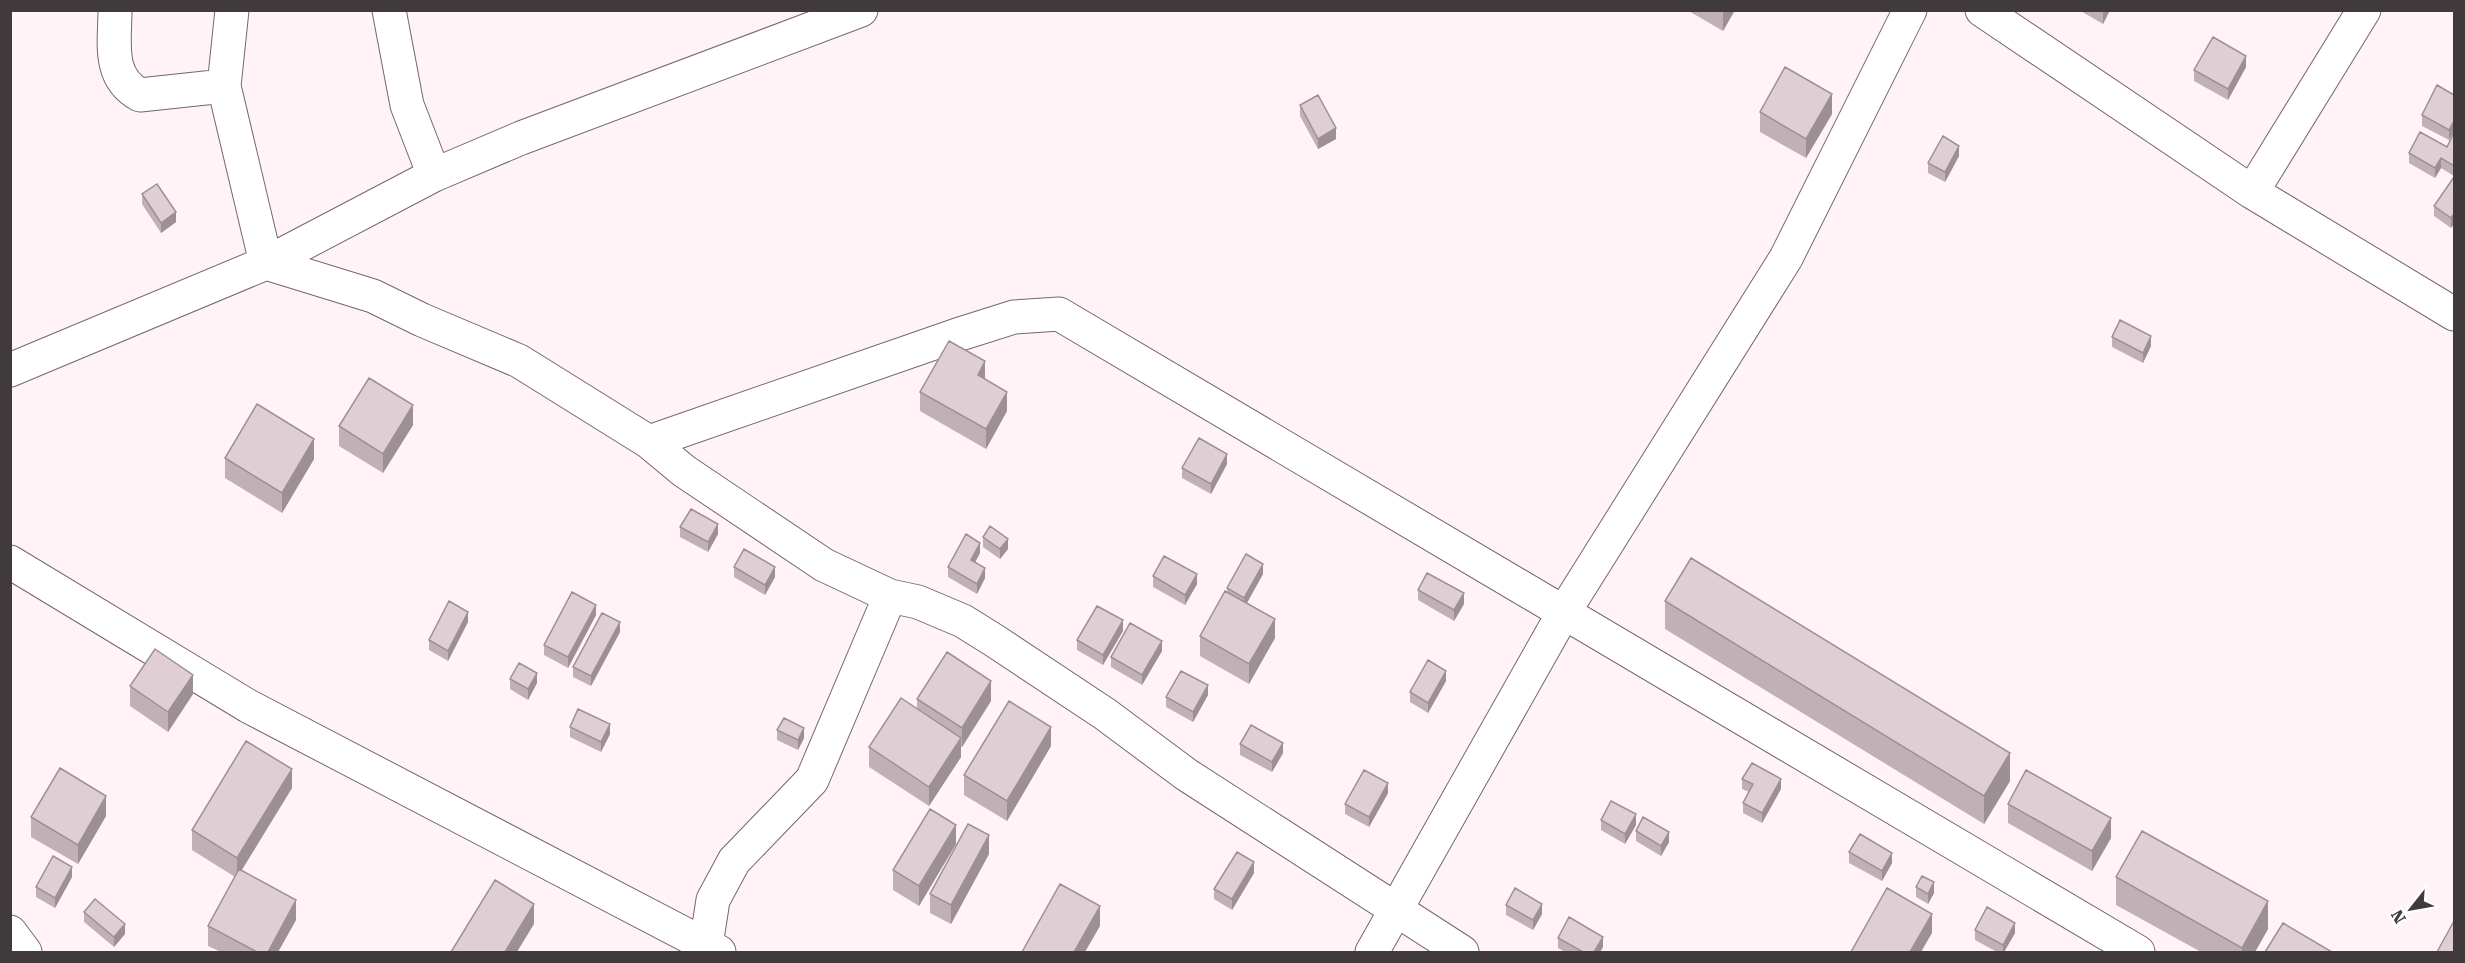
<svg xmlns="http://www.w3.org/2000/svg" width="2465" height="963" font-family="'Roboto Serif',serif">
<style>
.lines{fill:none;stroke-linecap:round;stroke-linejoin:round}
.minor-casing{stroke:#76666c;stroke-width:35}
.minor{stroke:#fff;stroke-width:33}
.wall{fill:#c1b1b7}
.shaded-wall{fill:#9d9095}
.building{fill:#e0ced5;stroke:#9d9095;stroke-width:1.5}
</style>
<rect width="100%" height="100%" fill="#fff3f8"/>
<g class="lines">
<g class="minor-casing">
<path id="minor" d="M115 10C115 42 107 77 140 95L224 86
M232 10 224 86 266 263 373 296 422 320 519 361 649 442 684 471 824 565 890 596 918 602 963 621 995 641 1105 714 1187 775 1462 952
M389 10 407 105 434 175
M1982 10 2252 192 2454 314
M2252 192 2364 10
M10 370 266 263 434 175 521 138 861 10
M649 442 957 335 1014 317 1059 314 2138 952
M10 562 248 706 719 952
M10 932 25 952
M702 952 706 945 713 900 734 861 812 780 890 596
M1372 952 1564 612 1786 258 1910 10"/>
</g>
<use href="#minor" class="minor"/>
</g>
<path class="wall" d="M1687 10H1735L1723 31Z
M2079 10H2110L2103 24Z
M2246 67 2228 100 2194 81V70Z
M2454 95 2449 140 2422 126V115Z
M1300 105 1336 139 1318 149 1300 116Z
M1760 112 1832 114 1806 158 1760 132Z
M2454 132V176L2441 168 2435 178 2409 163V153L2447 147Z
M1959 156 1945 182 1928 173V163Z
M2454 177 2451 228 2434 216V206Z
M142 194 176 222 161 233 142 204Z
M2112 337 2151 346 2143 363 2112 347Z
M985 379 1007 411 986 449 920 411V392Z
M413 425 383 473 339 446V426Z
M225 458 314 459 282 513 225 478Z
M1227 464 1211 494 1182 478V468Z
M680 527 718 534 708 552 680 537Z
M983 537 1008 549 1000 559 983 547Z
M980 553 975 562 985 578 977 594 948 577V567Z
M734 567 775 577 765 595 734 577Z
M1263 574 1247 603 1275 638 1249 684 1200 656V636L1227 592V588Z
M1153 576 1197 584 1185 605 1153 587Z
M1418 590 1464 604 1454 621 1418 600Z
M1665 601 2010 781 1984 824 1665 629Z
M596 615 568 668 544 655V645Z
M468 622 448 661 429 650V640Z
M1123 631 1103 665 1077 650V640Z
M620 632 591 686 573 677V667Z
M1162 651 1142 685 1111 667V657Z
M510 679 537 683 528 700 510 689Z
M1446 681 1428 713 1410 702V692Z
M130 686 193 694 168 732 130 706Z
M1208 695 1193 722 1166 707V697Z
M917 699 991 701 962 747H961V757L929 806 869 767V747L917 709Z
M570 727 610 734 601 752 570 737Z
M777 730 804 738 798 750 777 740Z
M1240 744 1283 753 1272 772 1240 755Z
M1051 746 1007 821 964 795V775Z
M1742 779 1781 789 1762 823 1743 813V803L1749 792 1742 789Z
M292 788 241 870 296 920 278 952H221L208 946V926L235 877 192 850V830Z
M1388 793 1369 827 1345 814V804Z
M2008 804 2111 838 2092 871 2008 823Z
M106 816 78 864 31 837V817Z
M1601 820 1636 825 1625 844 1601 830Z
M1636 831 1669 842 1661 856 1636 841Z
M956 844 919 906 893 890V870Z
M1849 852 1892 863 1882 881 1849 863Z
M989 854 951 924 930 913V894Z
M1254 873 1232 910 1214 899V889Z
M72 877 55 908 36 897V887Z
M2116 877 2268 929 2255 952H2201L2116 905Z
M1916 887 1934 893 1928 904 1916 897Z
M1506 905 1542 914 1533 930 1506 915Z
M84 912 125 934 114 947 84 922Z
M1975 930 2015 933 2004 952H1997L1975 940Z
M1558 938 1603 947 1600 952H1565L1558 948Z"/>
<path class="shaded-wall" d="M1723 10H1735L1723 31Z
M2103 10H2110L2103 24Z
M2246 56V67L2228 100V89Z
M1832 94V114L1806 158V139Z
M2454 121V131L2449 140V130Z
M1336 128V139L1318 149V139Z
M1959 146V156L1945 182V172Z
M2441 158V168L2435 178V168Z
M176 212V222L161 233V223Z
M2454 214V224L2451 228V218Z
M2151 336V346L2143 363V353Z
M985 361V381L978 375Z
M1007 392V411L986 449V429Z
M413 405V425L383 473V454Z
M314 439V459L282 513V493Z
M1227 454V464L1211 494V484Z
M718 524V534L708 552V542Z
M1008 539V549L1000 559V549Z
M980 543V553L971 570V560Z
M1263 564V574L1244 608V598Z
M775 567V577L765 595V585Z
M985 568V578L977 594V584Z
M1197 574V584L1185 605V595Z
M1464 593V604L1454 621V610Z
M596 605V615L568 668V657Z
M468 612V622L448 661V651Z
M1275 619V638L1249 684V664Z
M1123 620V631L1103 665V655Z
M620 622V632L591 686V676Z
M1162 641V651L1142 685V675Z
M1446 671V681L1428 713V703Z
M537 673V683L528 700V689Z
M193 675V694L168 732V712Z
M991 681V701L962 747V728Z
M1208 685V695L1193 722V712Z
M610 724V734L601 752V742Z
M1051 727V746L1007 821V801Z
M804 728V738L798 750V740Z
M961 738V757L929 806V787Z
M1283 743V753L1272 772V762Z
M2010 753V781L1984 824V796Z
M292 769V788L237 878V858Z
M1781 779V789L1762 823V813Z
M1388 783V793L1369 827V817Z
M106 796V816L78 864V845Z
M1636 814V825L1625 844V834Z
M2111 818V838L2092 871V851Z
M956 825V844L919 906V886Z
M1669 832V842L1661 856V846Z
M989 835V854L951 924V905Z
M1892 853V863L1882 881V871Z
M1254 862V873L1232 910V899Z
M72 867V877L55 908V898Z
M1934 882V893L1928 904V894Z
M296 900V920L278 952H268Z
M2268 901V929L2255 952H2242V948Z
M534 904V924L517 952H505Z
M1542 904V914L1533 930V920Z
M1100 906V926L1085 952H1074Z
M1932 914V933L1921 952H1910Z
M2015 923V933L2004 952H2003V945Z
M125 924V934L114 947V937Z
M1603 937V947L1600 952H1594Z"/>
<path class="building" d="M2213 37 2246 56 2228 89 2194 70Z
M1785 67 1832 94 1806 139 1760 112Z
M2437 85 2454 95V121L2449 130 2422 115Z
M1318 95 1336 128 1318 139 1300 105Z
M2420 132 2447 147 2454 132V166L2441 158 2435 168 2409 153Z
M1943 136 1959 146 1945 172 1928 163Z
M2454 177V214L2451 218 2434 206Z
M157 184 176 212 161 223 142 194Z
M2120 320 2151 336 2143 353 2112 337Z
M949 341 985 361 978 375 1007 392 986 429 920 392Z
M369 378 413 405 383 454 339 426Z
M257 404 314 439 282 493 225 458Z
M1199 438 1227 454 1211 484 1182 468Z
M691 509 718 524 708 542 680 527Z
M990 526 1008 539 1000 549 983 537Z
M966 534 980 543 971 560 985 568 977 584 948 567Z
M744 549 775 567 765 585 734 567Z
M1246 554 1263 564 1244 598 1227 588Z
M1164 556 1197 574 1185 595 1153 576Z
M1691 558 2010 753 1984 796 1665 601Z
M1427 573 1464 593 1454 610 1418 590Z
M1225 591 1275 619 1249 664 1200 636Z
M572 592 596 605 568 657 544 645Z
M449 601 468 612 448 651 429 640Z
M1097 606 1123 620 1103 655 1077 640Z
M602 613 620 622 591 676 573 667Z
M1130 623 1162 641 1142 675 1111 657Z
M155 649 193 675 168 712 130 686Z
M947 652 991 681 962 728 917 699Z
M1428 660 1446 671 1428 703 1410 692Z
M519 663 537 673 528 689 510 679Z
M1181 671 1208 685 1193 712 1166 697Z
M901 698 961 738 929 787 869 747Z
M1009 701 1051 727 1007 801 964 775Z
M578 709 610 724 601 742 570 727Z
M784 718 804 728 798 740 777 730Z
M1251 725 1283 743 1272 762 1240 744Z
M246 741 292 769 237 858 192 830Z
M1752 763 1781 779 1762 813 1743 803 1753 784 1742 779Z
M60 768 106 796 78 845 31 817Z
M1364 770 1388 783 1369 817 1345 804Z
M2026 770 2111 818 2092 851 2008 804Z
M1611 801 1636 814 1625 834 1601 820Z
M930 809 956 825 919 886 893 870Z
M1643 817 1669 832 1661 846 1636 831Z
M968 824 989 835 951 905 930 894Z
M2142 831 2268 901 2242 948 2116 877Z
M1860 834 1892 853 1882 871 1849 852Z
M1237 852 1254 862 1232 899 1214 889Z
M53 856 72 867 55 898 36 887Z
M239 869 296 900 268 952H257L208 926Z
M1922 876 1934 882 1928 894 1916 887Z
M495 880 534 904 505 952H451Z
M1060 884 1100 906 1074 952H1022Z
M1515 888 1542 904 1533 920 1506 905Z
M1887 888 1932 914 1910 952H1851Z
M95 899 125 924 114 937 84 912Z
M1987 907 2015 923 2003 945 1975 930Z
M1569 917 1603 937 1594 952H1583L1558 938Z
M2454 921V952H2437Z
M2283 923 2332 952H2265Z"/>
<rect width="2465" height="963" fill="none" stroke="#413a3c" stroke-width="24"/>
<g transform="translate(2411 909) rotate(239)" stroke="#ffffff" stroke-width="4.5" paint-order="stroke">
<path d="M0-4.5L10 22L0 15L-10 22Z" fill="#413a3c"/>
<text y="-9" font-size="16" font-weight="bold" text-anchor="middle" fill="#413a3c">N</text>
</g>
</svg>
